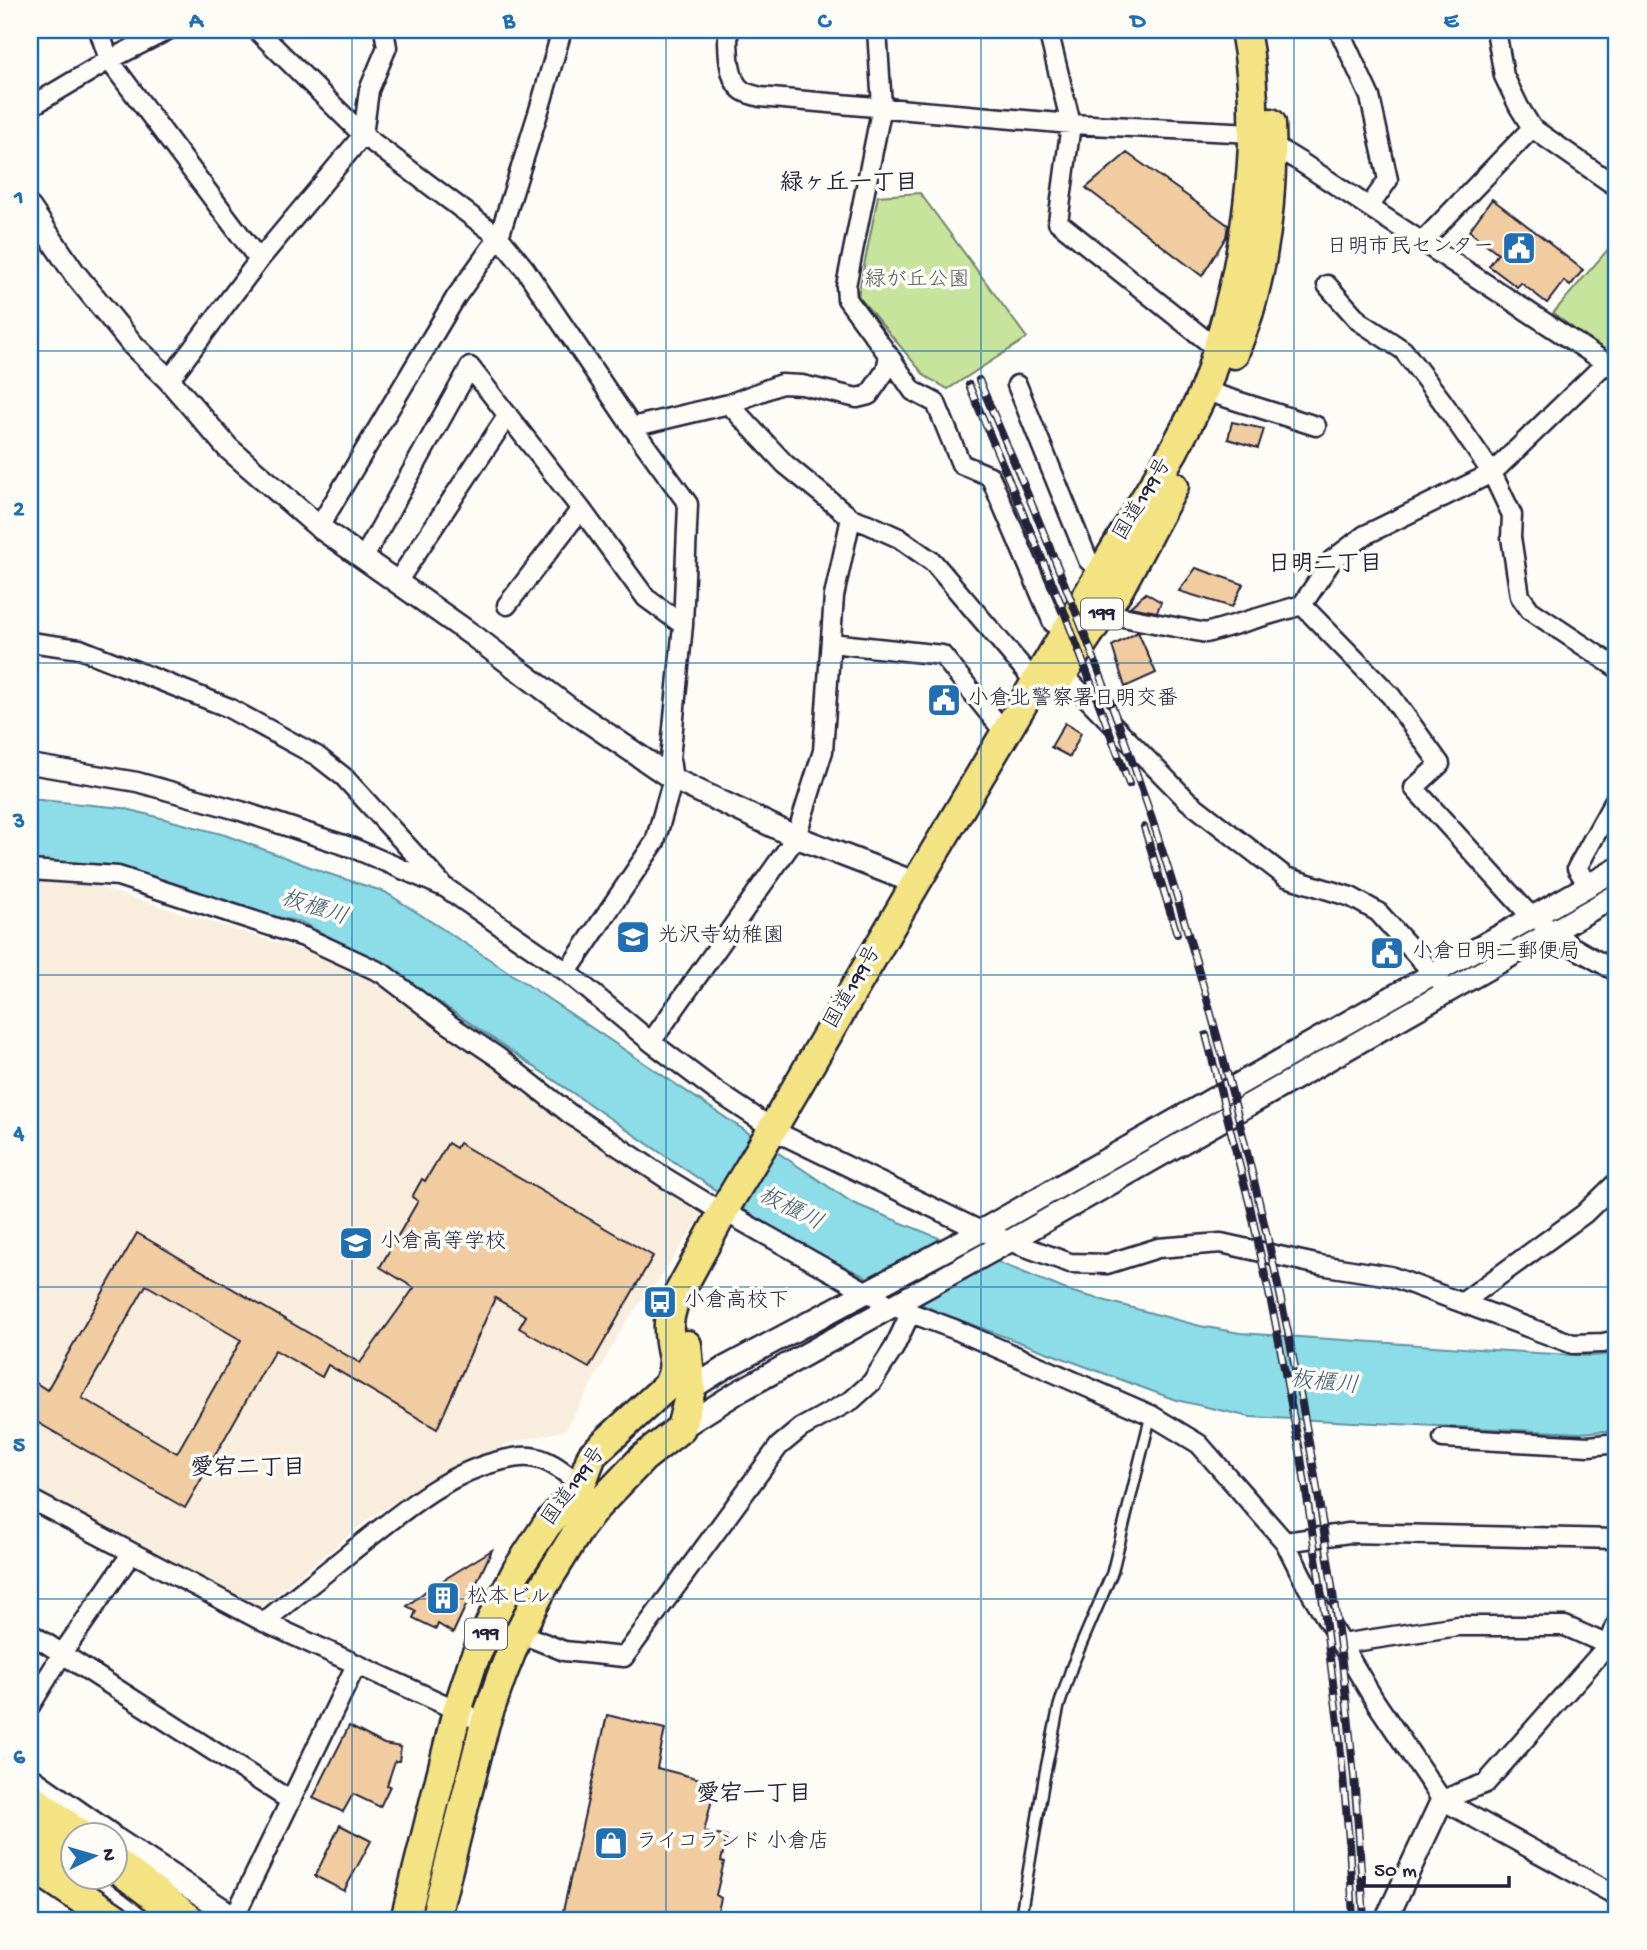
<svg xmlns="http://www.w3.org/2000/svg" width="1647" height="1950" font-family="'Gochi Hand','Klee One',sans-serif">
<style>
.built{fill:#f9eedd}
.green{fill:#c6e49c;stroke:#74836c;stroke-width:2}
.water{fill:#8cdde8;stroke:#6292a3;stroke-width:2}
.building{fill:#f0cca0;stroke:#22223b;stroke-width:2;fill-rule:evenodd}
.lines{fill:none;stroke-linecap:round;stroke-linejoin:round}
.service-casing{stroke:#22223b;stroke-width:14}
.minor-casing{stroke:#22223b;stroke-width:23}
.tertiary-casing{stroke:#22223b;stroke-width:26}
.trunk-casing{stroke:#22223b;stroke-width:33}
.motorway-casing{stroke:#22223b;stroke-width:37}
.service{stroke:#fdfcf7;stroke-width:9}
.minor{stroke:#fdfcf7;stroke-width:18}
.tertiary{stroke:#fdfcf7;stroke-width:21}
.trunk{stroke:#f4e382;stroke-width:28}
.motorway{stroke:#f4e382;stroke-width:32}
.rail-casing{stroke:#22223b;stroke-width:8}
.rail{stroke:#fdfcf7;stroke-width:5;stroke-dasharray:16;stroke-linecap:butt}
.grid{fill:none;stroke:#1f6fb2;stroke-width:2;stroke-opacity:0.55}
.labels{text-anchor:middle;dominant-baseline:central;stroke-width:7;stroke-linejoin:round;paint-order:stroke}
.shield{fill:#fdfcf7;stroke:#646373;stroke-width:2}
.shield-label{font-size:19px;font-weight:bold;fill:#22223b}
.poi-label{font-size:21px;fill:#22223b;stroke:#fdfcf7;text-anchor:start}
.park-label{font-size:21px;fill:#535c58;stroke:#fdfcf7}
.street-label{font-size:21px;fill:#22223b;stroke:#fdfcf7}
.neighbourhood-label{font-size:23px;font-weight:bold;fill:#22223b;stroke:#fdfcf7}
.water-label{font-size:23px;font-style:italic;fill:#425a6f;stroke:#fdfcf7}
.neatline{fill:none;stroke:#1f6fb2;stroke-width:2.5}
.grid-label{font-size:23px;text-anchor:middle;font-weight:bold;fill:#1f6fb2}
</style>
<rect width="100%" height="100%" fill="#fdfcf7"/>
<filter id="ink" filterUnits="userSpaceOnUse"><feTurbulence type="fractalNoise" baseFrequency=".0143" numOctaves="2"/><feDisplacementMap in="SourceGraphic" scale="14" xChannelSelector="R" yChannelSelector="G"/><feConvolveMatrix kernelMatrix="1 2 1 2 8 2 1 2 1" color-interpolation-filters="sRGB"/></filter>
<g filter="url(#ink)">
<path class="built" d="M30 879 91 885 311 953 373 982 704 1212 662 1275 627 1320 566 1430 507 1444 443 1472 372 1516 260 1608 30 1487Z"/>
<path class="green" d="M920 193 1027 338 948 389 925 376 858 296 878 196Z
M1617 239V362L1553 313Z"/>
<path class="water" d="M30 799 123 808 225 835 326 873 385 892 483 955 853 1203 1069 1291 1200 1326 1240 1333 1536 1353 1592 1356 1617 1354V1430L1580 1433 1250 1417 1176 1400 938 1312 786 1238 442 1004 366 956 301 922 30 865Z"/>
<path class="building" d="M1127 153 1228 225 1226 237 1202 276 1086 188Z
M1492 199 1550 243V244L1583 270 1570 286 1564 281 1547 303 1521 283 1517 287 1489 266 1498 253 1469 231Z
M1232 422 1264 429 1258 448 1228 439Z
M1196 568 1243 584 1232 607 1179 591Z
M1146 593 1161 602 1157 612 1130 607Z
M1138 632 1156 673 1125 687 1112 646Z
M1065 723 1081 733 1070 757 1051 747Z
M448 1143 456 1148 459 1143 653 1256 589 1368 519 1328 526 1316 495 1298 437 1429 328 1365 322 1377 275 1350 185 1508 30 1418V1379L47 1390 137 1233 360 1363 414 1288 380 1267 418 1201 412 1197 422 1179 425 1181ZM146 1285 241 1340 177 1453 82 1398Z
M492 1550 453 1633 438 1624 436 1629 413 1618 416 1611 407 1606 427 1590Z
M607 1715 665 1729 657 1768 716 1783 704 1832 727 1837 721 1861 724 1862 716 1895 721 1898 716 1920H561Z
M349 1726 384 1744 401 1747 399 1761H395L387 1785 390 1786 380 1807 353 1794 343 1812 313 1798Z
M340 1825 371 1841 344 1891 315 1876Z"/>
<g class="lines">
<g class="service-casing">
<path id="service" d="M1020 1920 1045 1773 1059 1706 1072 1666 1112 1573 1151 1415"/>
</g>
<g class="minor-casing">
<path id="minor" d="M99 30 109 60 259 260
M257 30 363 135 499 237 525 269 632 427 688 504 683 625 670 759 673 779 655 842 567 972
M728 30C728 46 727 81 743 91 747 94 755 95 760 97L1071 124 1253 133 1302 163 1617 370
M1048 30 1071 124 1058 222 1217 349
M1339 30 1370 97 1388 180 1369 207
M30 107 109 60 168 30
M1532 128 1617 187
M1421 243 1532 128 1519 107 1504 76 1496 30
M1327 285 1359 321 1403 350 1442 401 1492 473 1512 515 1511 537 1520 596 1530 610 1617 668
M889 356 913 391 936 403 961 464 990 476 1053 623
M169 380 259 260 363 135 369 90 387 47 384 30
M1017 385 1088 560 1108 579
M1218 395 1316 426
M729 404 785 464 851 518 868 524 899 538 933 562 1035 682 1062 673 1188 801 1286 877 1351 897 1378 912 1448 990
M632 427 729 404 781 384 802 385 857 398 869 395 886 370 889 356 847 299 846 286 882 106 877 30
M581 509 646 598 683 625
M319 527 456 297 499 237 540 107 562 30
M363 559 470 367 581 509 507 605
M397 582 508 415
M1302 605 1391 696 1440 764 1414 788 1525 910 1573 947 1617 972
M1102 613 1206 633 1302 605 1332 560 1365 535 1492 473 1607 362
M30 642 80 649 227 707 317 756 344 777 441 883
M831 643 942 655 1005 733
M30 764 137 782 241 811 353 848 446 888 567 972 651 1042 716 1091 772 1128 785 1136 981 1231 1070 1263 1107 1264 1158 1248 1221 1243 1320 1265 1390 1276 1573 1344 1603 1343 1617 1340
M30 870 118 876 304 937 382 973 450 1025 499 1058 570 1114 664 1177 723 1213 736 1218 892 1306 954 1329 1151 1415 1199 1444 1285 1542 1349 1533 1617 1539
M1588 885 1577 868 1617 796
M651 1042 796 837 823 751 834 596 851 518
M1463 1302 1584 1214 1617 1182
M1443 1438 1589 1446 1617 1443
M30 1499 264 1622 485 1723
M1285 1542 1307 1586 1375 1701 1442 1800 1617 1896
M264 1622C293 1598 323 1575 352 1551 399 1515 444 1473 503 1460 511 1458 521 1456 530 1457 551 1459 565 1473 581 1485
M30 1633 291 1801
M519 1633 564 1651 624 1657 779 1446 801 1428 852 1400 872 1382 894 1348 910 1314
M1341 1644 1458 1626H1565L1617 1649
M30 1706 62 1654 131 1554
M1442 1800 1486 1783 1609 1644 1617 1623
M233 1920 356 1665"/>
</g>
<g class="tertiary-casing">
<path id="tertiary" d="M30 208 75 274 133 345 169 380 228 448 319 527 475 637 573 711 673 779 796 837 916 883
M691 1389 724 1368 981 1231 1617 869
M681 1428 738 1392 1008 1242 1617 895
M30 1778 110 1834
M116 1839 239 1920
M1386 1920 1442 1800"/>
</g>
<g class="trunk-casing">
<path id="trunk" d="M1234 354C1239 339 1246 323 1250 308 1267 248 1273 184 1271 123
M1058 680 1119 589 1174 486
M405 1920 457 1711 473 1662 493 1617 517 1570 546 1526 581 1485 592 1455 667 1386C680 1363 669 1354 669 1331 668 1320 671 1312 674 1302L728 1203 767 1138 916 883 1174 450C1185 428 1199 406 1207 383 1213 368 1216 352 1221 337 1248 242 1264 128 1245 30
M435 1920 485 1723 502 1675 519 1633 542 1589 579 1529 595 1508 643 1458 681 1428 691 1389 687 1345"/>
</g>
<g class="motorway-casing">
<path id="motorway" d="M30 1799 76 1834
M30 1837 70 1866
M30 1862 115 1920
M116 1865 188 1920"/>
</g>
<use href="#service" class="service"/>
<use href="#minor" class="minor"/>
<use href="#tertiary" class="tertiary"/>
<use href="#trunk" class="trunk"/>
<use href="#motorway" class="motorway"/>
<g class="rail-casing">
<path id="rail" d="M979 380C1035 510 1090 641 1137 775 1178 893 1213 1015 1243 1136 1308 1393 1351 1656 1364 1920
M969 385 1062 606 1129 784
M1144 827 1177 934
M1206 1035 1250 1206 1275 1321 1300 1451 1324 1610 1338 1723 1349 1840 1353 1920"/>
</g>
<use href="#rail" class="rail"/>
</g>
</g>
<path class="grid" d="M352 30V1920M666 30V1920M981 30V1920M1294 30V1920M30 351H1617M30 663H1617M30 975H1617M30 1287H1617M30 1599H1617"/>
<defs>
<g id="civic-square" transform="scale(1.75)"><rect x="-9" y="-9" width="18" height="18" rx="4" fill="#1f6fb2" stroke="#fdfcf7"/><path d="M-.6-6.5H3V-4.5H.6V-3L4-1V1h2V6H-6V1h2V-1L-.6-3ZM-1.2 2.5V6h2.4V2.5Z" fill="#fff"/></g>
<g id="school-square" transform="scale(1.75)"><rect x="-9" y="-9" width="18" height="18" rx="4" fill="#1f6fb2" stroke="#fdfcf7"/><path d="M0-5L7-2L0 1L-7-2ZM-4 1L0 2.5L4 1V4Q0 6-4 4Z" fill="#fff"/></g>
<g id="bus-square" transform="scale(1.75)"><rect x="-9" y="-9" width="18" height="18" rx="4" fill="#1f6fb2" stroke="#fdfcf7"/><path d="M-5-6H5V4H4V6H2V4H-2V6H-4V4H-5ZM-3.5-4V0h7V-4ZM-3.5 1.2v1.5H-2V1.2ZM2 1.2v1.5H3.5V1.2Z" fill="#fff"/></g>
<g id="building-square" transform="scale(1.75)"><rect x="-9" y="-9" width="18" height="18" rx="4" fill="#1f6fb2" stroke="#fdfcf7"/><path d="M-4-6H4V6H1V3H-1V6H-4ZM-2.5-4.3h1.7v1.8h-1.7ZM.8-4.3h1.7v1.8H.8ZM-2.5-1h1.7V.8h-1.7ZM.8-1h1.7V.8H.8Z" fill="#fff"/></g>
<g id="shop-square" transform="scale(1.75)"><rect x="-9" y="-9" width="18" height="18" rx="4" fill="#1f6fb2" stroke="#fdfcf7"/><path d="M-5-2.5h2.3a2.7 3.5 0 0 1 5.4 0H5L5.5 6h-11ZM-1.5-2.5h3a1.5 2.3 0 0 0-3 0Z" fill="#fff"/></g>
</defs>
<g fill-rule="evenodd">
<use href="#civic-square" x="1519" y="248"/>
<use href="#civic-square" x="944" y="700"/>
<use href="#school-square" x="633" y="937"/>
<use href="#civic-square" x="1387" y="953"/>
<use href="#school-square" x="356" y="1243"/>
<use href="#bus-square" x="660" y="1302"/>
<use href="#building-square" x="443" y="1598"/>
<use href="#shop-square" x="611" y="1843"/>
</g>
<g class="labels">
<g class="shield">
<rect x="1081" y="598.5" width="42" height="31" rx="5"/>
<rect x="465" y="1618.5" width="42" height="31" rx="5"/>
</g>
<g class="shield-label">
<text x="1102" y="614">199</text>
<text x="486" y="1634">199</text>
</g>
<g class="poi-label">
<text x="1494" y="248" text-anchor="end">日明市民センター</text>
<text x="968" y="700">小倉北警察署日明交番</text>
<text x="658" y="937">光沢寺幼稚園</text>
<text x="1412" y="953">小倉日明二郵便局</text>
<text x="380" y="1243">小倉高等学校</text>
<text x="684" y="1302">小倉高校下</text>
<text x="467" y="1598">松本ビル</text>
<text x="636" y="1843">ライコランド 小倉店</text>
</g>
<g class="park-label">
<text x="917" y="281">緑が丘公園</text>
</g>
<g class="street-label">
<text transform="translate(1144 500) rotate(-59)">国道199号</text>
<text transform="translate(854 988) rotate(-60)">国道199号</text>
<text transform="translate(575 1487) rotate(-54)">国道199号</text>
</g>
<g class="neighbourhood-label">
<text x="849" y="184">緑ヶ丘一丁目</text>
<text x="1325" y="565">日明二丁目</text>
<text x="248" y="1469">愛宕二丁目</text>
<text x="754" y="1795">愛宕一丁目</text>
</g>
<g class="water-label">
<text transform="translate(314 909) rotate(18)">板櫃川</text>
<text transform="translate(790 1210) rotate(27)">板櫃川</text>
<text transform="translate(1324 1384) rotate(6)">板櫃川</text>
</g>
</g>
<rect width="1647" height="1950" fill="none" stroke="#fdfcf7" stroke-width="77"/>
<g transform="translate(94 1856) rotate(85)"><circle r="33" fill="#fdfcf7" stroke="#a5a5ac" stroke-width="2"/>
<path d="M0-5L12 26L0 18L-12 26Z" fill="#1f6fb2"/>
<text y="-10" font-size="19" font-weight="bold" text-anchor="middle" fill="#22223b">N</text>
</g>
<path d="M1364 1876v10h145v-10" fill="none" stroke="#22223b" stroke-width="3.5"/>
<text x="1374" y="1876" font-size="21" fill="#22223b" stroke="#fdfcf7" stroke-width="5" paint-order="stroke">50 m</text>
<rect x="38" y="38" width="1570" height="1874" class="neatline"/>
<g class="grid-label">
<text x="196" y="27">A</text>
<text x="509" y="27">B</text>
<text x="824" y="27">C</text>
<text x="1138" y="27">D</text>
<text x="1451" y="27">E</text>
<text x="19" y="203">1</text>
<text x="19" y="515">2</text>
<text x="19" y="827">3</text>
<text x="19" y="1139">4</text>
<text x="19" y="1451">5</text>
<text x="19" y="1763">6</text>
</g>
</svg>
